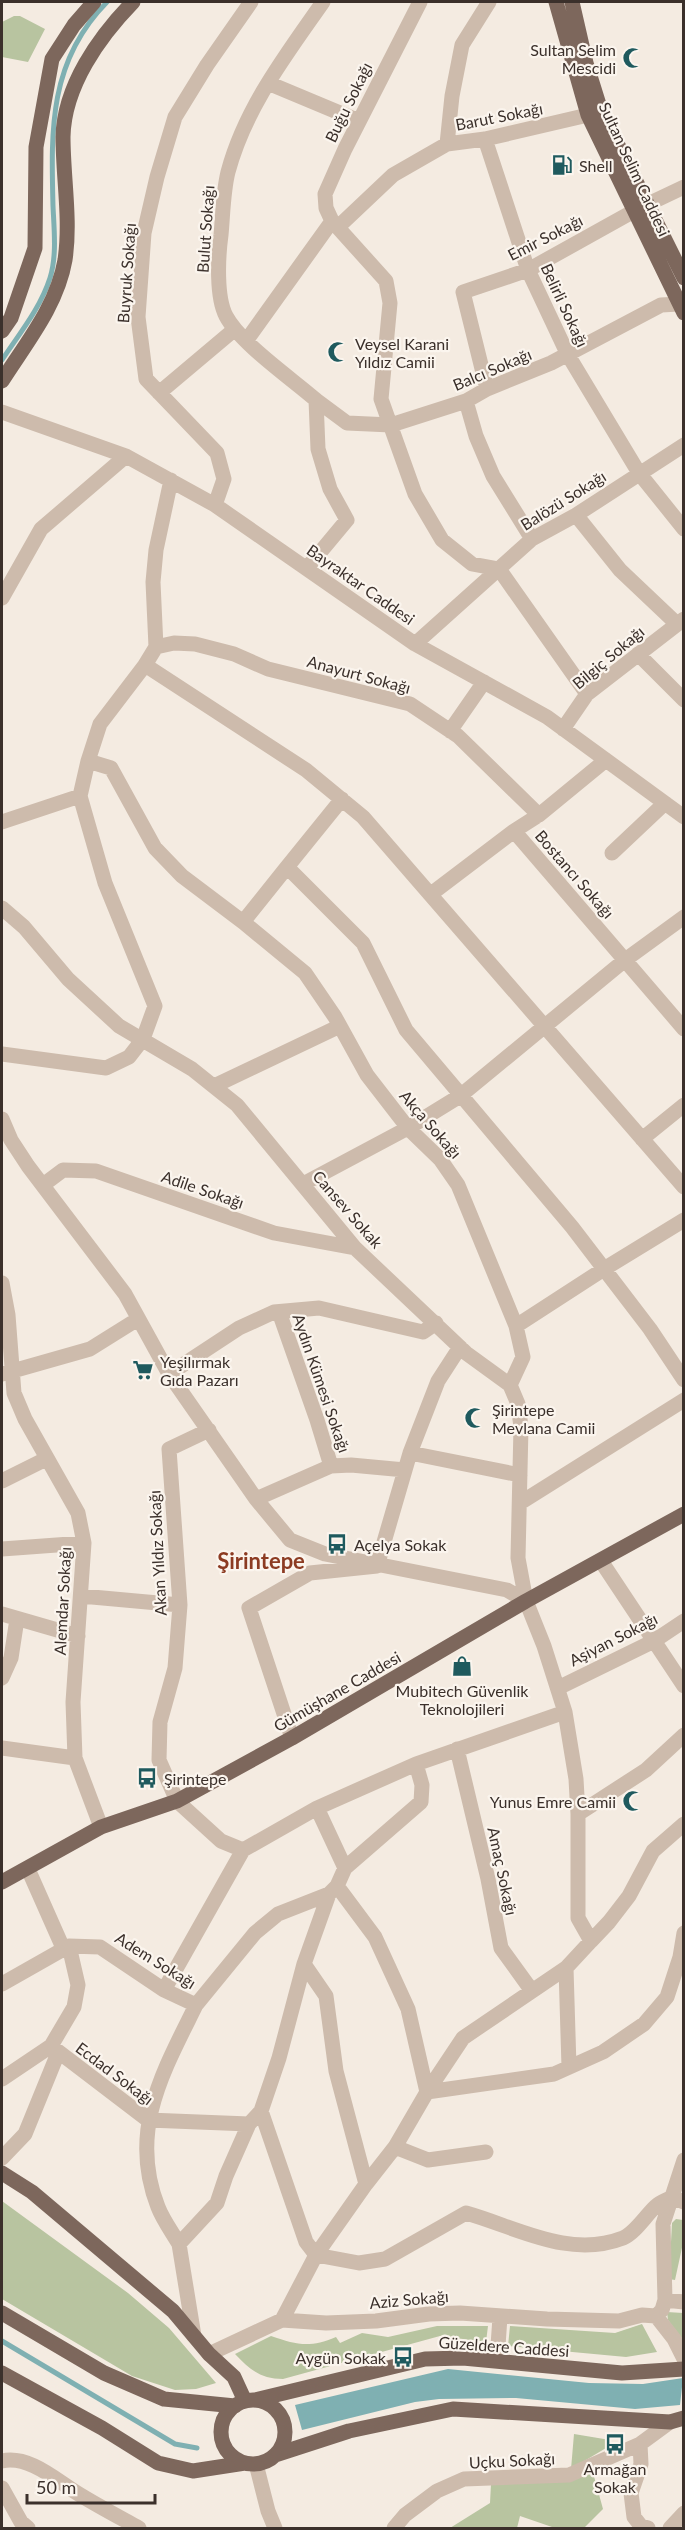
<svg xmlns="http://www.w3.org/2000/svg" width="685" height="2530" font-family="Lato,sans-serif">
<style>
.green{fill:#b8c4a0}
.water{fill:#7fb0b2}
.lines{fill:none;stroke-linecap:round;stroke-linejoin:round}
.stream{stroke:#7fb0b2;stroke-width:5}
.minor{stroke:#cdbbac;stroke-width:15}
.major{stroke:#7d675c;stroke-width:15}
.labels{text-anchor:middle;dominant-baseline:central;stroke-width:4.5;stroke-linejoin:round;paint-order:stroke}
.poi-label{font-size:16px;fill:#3b302b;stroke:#fbf5ee;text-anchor:start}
.street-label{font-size:16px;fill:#3b302b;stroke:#fbf5ee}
.district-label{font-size:22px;font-weight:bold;fill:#8c3b22;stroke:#fbf5ee}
</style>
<rect width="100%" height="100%" fill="#f4ebe1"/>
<path class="green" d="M14 16H20L45 29 28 62 2 57V22Z
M2 2201 128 2293 169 2328 216 2383 196 2389 175 2390 132 2376 2 2299Z
M676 2219 683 2220V2243L675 2280 669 2279 672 2223Z
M667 2312 683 2313V2340L668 2320Z
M642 2324 657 2352 626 2357 508 2346 510 2326 615 2333Z
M437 2326H488L486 2342 440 2336 283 2379C261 2379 250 2370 235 2354L271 2336C297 2345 310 2348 336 2337L340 2343 362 2333 388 2337Z
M574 2434 610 2440 611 2445 571 2469Z
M592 2469 603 2509 584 2528H552V2527L520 2516 517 2528H450L490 2503 491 2484Z"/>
<path class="water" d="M448 2369 589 2383 643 2384 683 2378 680 2405 635 2409 516 2398 439 2399 415 2402 302 2430 295 2405Z"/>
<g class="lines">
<path class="stream" d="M2 360C19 334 40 309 50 278 57 256 54 229 53 206 51 129 49 61 107 2
M2 2341 175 2444 197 2448"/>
<path class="minor" d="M420 2 345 149 325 194 326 208 332 221 386 281 390 303 381 399 415 494 442 540 472 564 499 569 587 694
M268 83 359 121
M485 139 528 270 568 355 639 473 684 529
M447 144 452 96 462 45 489 2
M646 205 684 187
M338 227 393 175 447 144 485 139 588 115
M246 341 332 221
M487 389 463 292 528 270 634 211
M159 393 235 329
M316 400 347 423 391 425 466 401 487 389 551 363 661 305 679 304
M466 401 476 436 493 476 532 539
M2 412 126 456 215 505 415 644 547 717 684 817
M215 505 224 479 217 453 146 379 138 317 144 233 157 177 175 117 207 65 251 2
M576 515 620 570 677 624
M307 568 347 520 330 489 318 449 316 400C292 379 240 343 226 316 216 297 218 257 221 235 223 214 223 192 228 172 245 108 286 55 323 2
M2 598 41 529 126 456
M415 644 532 539 576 515 684 445
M156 647 153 582 156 550 171 480
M638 654 684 700
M145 665 156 647 174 643 195 644 234 654 268 669 410 704 458 736 539 815
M563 729 587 694 684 619
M450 731 484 682
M606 760 539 815 514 831 684 1029
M88 761 111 768 155 848 182 876 243 922
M342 799 287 867 363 943 406 1030 572 1227 650 1329 684 1380
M2 822 80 796
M612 853 665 803
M287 867 243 922 305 973 335 1017 367 1075 408 1128 440 1159 458 1185 516 1326 523 1357 510 1385
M431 894 514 831
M2 908 24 927 68 979 119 1026 192 1069 237 1105 355 1248 466 1353 510 1385 518 1404 521 1427 518 1558 526 1601 544 1646 565 1712 416 1764 422 1785 421 1802 345 1868 337 1886 329 1894 304 1964 279 2058 261 2111 249 2124 226 2176 217 2203 179 2244 194 2336
M2 1054 106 1068 129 1057 143 1039 155 1006 105 883 80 796 88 761 100 724 145 665 306 770 363 817 684 1187
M214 1086 340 1026
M2 1119 11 1140 28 1166 125 1294 169 1374 256 1499 290 1540 325 1554 507 1590 526 1601
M642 1139 684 1105
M303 1184 408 1128 460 1096 625 960 684 917
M43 1185 63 1170 96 1171 274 1233 355 1248
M2 1283 8 1315 14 1393 25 1419 78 1513 84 1543 73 1702 75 1758 101 1827
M279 1312 317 1420 331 1466
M516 1326 604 1269 684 1220
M2 1374 90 1349 138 1319
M169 1374 239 1328 274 1312 319 1308 423 1332 436 1323
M209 1430 169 1449 180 1605 175 1668 160 1722 159 1760 177 1801 221 1841 243 1850 317 1808 416 1764
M410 1453 520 1475
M2 1481 46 1459
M256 1499 331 1466 351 1465 405 1470
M520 1503 684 1400
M2 1549 84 1543
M601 1561 684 1686
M81 1596 180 1605
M2 1614 78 1636
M2 1678 11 1658 17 1619
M558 1688 654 1641 684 1621
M292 1738 249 1608 310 1573 377 1566 410 1453 438 1381 460 1347
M2 1748 75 1758
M457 1749 488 1879 501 1948 532 1991
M317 1808 345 1868
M578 1814 646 1770 684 1735
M28 1869 63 1948
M337 1886 375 1937 408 2009 427 2092 554 2074 603 2052 644 2024 667 1997 680 1957 684 1933
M591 1941 609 1922 629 1896 653 1851 684 1824
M304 1964 326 1996 336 2071 366 2184
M566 1968 569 2067
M2 1984 69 1946 100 1947 164 1990 196 2005 255 1933 278 1914 329 1894
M164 1990 243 1850
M51 2046 74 2007 78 1985 69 1946
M2 2079 51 2046 148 2120 249 2124
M261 2111 306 2242 316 2255 359 2263 385 2259 466 2213C516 2227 569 2259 623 2238 635 2233 646 2215 656 2206 661 2202 667 2200 672 2197L684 2202
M395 2147 428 2160 486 2152
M2 2158 25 2134 58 2053
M179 2244C172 2232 163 2220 158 2207 128 2131 163 2072 196 2005
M665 2300 684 2302
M656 2316 662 2310 665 2300 663 2224 684 2160
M656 2316 674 2339 684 2359
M282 2320 316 2255 366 2184 395 2147 427 2092 463 2038 566 1968 591 1941 578 1918V1814L576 1779 565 1712
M209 2354 282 2320 326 2323 376 2321 429 2314 460 2313 547 2319 619 2321 642 2315 656 2316
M497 2360 500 2317
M640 2444 641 2464 631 2493 634 2517 641 2526 648 2528
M2 2461C29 2455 56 2480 77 2493 98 2506 119 2517 139 2528
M256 2464 268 2511 275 2528
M2 2488 21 2522 28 2528
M394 2528 405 2515 437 2491 464 2479 569 2475 640 2444 670 2422
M670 2528 684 2513"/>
<path class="major" d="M556 2 588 115 684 313
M572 2 586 63 601 111 684 278
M2 331 11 318 35 248 36 147 52 59 74 25 94 2
M2 381C26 343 57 306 65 260 71 220 63 177 63 137 64 86 99 37 133 2
M2 1882 101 1827 177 1801 292 1738 526 1601 684 1514
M2 2173 32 2192 173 2311 209 2354 234 2377 245 2401
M2 2313 104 2373 164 2399 235 2406
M2 2373 102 2428 158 2463 193 2471 245 2463
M255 2400 425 2359 463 2358 622 2373 684 2369
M221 2432a32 32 0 1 1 64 0a32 32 0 1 1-64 0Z
M275 2455 349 2431 453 2409 670 2422 684 2418"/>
</g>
<defs>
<g id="mosque-bare" transform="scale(1.62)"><path d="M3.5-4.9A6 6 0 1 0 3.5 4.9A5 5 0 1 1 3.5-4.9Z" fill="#1f5a5e" stroke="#fbf5ee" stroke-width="2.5" paint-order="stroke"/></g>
<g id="fuel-bare" transform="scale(1.62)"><path d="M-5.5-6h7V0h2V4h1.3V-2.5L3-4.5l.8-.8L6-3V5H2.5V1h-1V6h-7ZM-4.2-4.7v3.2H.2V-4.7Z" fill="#1f5a5e" stroke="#fbf5ee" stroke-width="2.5" paint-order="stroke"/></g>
<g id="supermarket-bare" transform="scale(1.62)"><path d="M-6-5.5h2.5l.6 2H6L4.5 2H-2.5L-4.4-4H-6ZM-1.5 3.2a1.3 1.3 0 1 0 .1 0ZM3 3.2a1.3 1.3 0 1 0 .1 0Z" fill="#1f5a5e" stroke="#fbf5ee" stroke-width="2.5" paint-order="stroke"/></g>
<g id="bus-bare" transform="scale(1.62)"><path d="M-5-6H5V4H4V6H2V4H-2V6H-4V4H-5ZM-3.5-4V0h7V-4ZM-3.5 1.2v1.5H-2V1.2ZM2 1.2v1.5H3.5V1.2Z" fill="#1f5a5e" stroke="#fbf5ee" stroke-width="2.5" paint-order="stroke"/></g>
<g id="shop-bare" transform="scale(1.62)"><path d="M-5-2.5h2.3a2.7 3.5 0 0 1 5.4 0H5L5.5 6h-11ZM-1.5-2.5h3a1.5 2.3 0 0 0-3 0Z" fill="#1f5a5e" stroke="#fbf5ee" stroke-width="2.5" paint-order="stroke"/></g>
</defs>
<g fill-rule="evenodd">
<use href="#mosque-bare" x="633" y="58"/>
<use href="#fuel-bare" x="562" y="165"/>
<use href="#mosque-bare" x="338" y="352"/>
<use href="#supermarket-bare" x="143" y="1370"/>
<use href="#mosque-bare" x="475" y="1418"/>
<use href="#bus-bare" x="337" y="1544"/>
<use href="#shop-bare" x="462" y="1666"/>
<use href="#bus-bare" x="147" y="1778"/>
<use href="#mosque-bare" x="633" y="1801"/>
<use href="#bus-bare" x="403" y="2357"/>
<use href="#bus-bare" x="615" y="2444"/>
</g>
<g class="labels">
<g class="poi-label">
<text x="616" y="49" text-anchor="end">Sultan Selim<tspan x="616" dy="18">Mescidi</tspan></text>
<text x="579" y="165">Shell</text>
<text x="355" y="343">Veysel Karani<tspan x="355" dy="18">Yıldız Camii</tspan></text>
<text x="160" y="1361">Yeşilırmak<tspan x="160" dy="18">Gıda Pazarı</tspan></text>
<text x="492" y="1409">Şirintepe<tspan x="492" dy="18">Mevlana Camii</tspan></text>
<text x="354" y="1544">Açelya Sokak</text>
<text x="462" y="1690" text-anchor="middle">Mubitech Güvenlik<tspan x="462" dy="18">Teknolojileri</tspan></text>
<text x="164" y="1778">Şirintepe</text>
<text x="616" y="1801" text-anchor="end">Yunus Emre Camii</text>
<text x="386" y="2357" text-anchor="end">Aygün Sokak</text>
<text x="615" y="2468" text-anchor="middle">Armağan<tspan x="615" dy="18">Sokak</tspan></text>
</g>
<g class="street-label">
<text transform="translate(348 102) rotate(-64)">Buğu Sokağı</text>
<text transform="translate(499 116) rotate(-11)">Barut Sokağı</text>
<text transform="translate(635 169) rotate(65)">Sultan Selim Caddesi</text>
<text transform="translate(205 229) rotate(-86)">Bulut Sokağı</text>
<text transform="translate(545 237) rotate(-27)">Emir Sokağı</text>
<text transform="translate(126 273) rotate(-86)">Buyruk Sokağı</text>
<text transform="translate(565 305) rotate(65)">Belirli Sokağı</text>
<text transform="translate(492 369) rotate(-23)">Balcı Sokağı</text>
<text transform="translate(563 500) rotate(-32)">Balözü Sokağı</text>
<text transform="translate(361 584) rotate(35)">Bayraktar Caddesi</text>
<text transform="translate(608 657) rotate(-40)">Bilgiç Sokağı</text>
<text transform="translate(359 674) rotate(15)">Anayurt Sokağı</text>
<text transform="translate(575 874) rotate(49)">Bostancı Sokağı</text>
<text transform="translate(431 1124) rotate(49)">Akça Sokağı</text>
<text transform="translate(203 1189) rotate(19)">Adile Sokağı</text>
<text transform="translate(348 1209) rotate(49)">Cansev Sokak</text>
<text transform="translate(322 1383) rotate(71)">Aydın Kümesi Sokağı</text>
<text transform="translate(157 1553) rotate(-93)">Akan Yıldız Sokağı</text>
<text transform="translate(62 1601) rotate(-87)">Alemdar Sokağı</text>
<text transform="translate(613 1639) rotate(-27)">Aşiyan Sokağı</text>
<text transform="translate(337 1691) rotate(-30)">Gümüşhane Caddesi</text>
<text transform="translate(503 1871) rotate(78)">Amaç Sokağı</text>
<text transform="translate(156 1960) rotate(32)">Adem Sokağı</text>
<text transform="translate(115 2073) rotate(37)">Ecdad Sokağı</text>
<text transform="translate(409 2299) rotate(-5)">Aziz Sokağı</text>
<text transform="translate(504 2346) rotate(4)">Güzeldere Caddesi</text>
<text transform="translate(512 2460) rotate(-3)">Uçku Sokağı</text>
</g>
<g class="district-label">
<text x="261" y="1560">Şirintepe</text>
</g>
</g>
<rect width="685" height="2530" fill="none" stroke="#3b302b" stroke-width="6"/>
<path d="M27 2494v9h128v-9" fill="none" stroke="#3b302b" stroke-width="3"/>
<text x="36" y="2494" font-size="18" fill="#3b302b" stroke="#fbf5ee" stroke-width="4.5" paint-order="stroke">50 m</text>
</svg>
